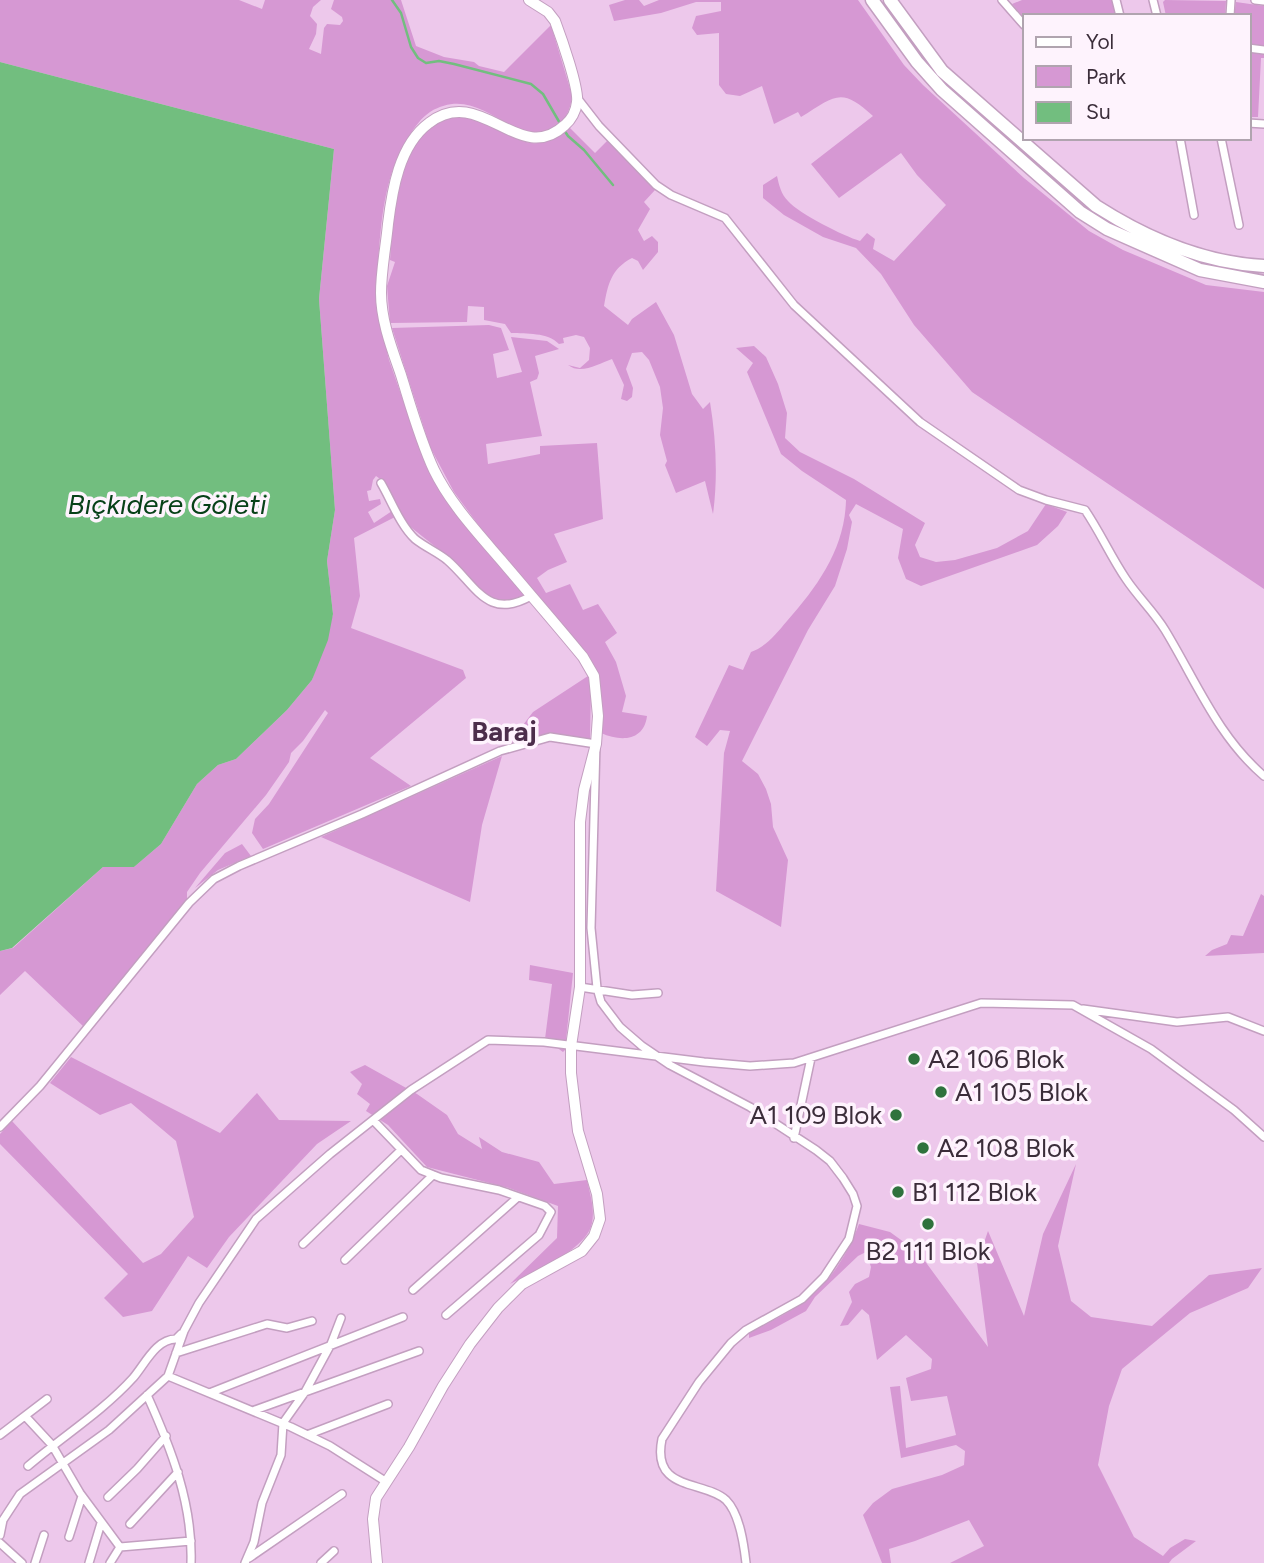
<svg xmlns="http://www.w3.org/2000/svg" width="1264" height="1563" font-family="Figtree,sans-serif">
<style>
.green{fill:#d698d3}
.water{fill:#72be7f}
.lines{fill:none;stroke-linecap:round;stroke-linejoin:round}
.stream{stroke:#72be7f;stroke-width:2.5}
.street-casing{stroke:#c39fc0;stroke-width:10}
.secondary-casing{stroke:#c39fc0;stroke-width:12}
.highway-casing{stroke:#c39fc0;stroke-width:15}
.street{stroke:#fff;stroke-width:7}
.secondary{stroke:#fff;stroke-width:10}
.highway{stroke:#fff;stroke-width:12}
.poi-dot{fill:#2f723d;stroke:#fef3fd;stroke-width:2.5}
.labels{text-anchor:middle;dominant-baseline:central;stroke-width:7;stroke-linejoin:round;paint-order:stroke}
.poi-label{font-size:26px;fill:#3b2d3a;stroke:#fef3fd;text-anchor:start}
.water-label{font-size:28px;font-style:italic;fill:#074118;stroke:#fef3fd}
.neighbourhood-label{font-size:28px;font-weight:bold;fill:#4c2e4b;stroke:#fef3fd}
</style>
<rect width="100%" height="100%" fill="#edc8eb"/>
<path class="green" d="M0 0H239L262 9 265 0H321L313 7 310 16 317 24 316 34 309 49 321 54 324 28 327 24 340 25 343 21 342 17 331 9 334 0H401L416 46 444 57 474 62 479 66 504 72 551 25 572 95C571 117 554 138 530 132 495 124 470 88 430 112 421 118 415 127 409 136 380 181 381 235 376 287V304L389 360 426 466 456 514 525 595 509 602 490 599 442 552 408 525 383 481 376 476 373 480 371 490 367 491 369 501 380 499 381 504 368 512 374 523 392 511 395 517 354 538 360 596 351 628 463 670 466 678 370 758 411 786 263 849 252 833 255 819 269 804 328 713 325 710 303 741 291 753 289 762 266 795 200 873 187 892V899L84 1027 25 971 0 995V951L13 948 103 867H134L161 844 197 784 218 765 236 759 287 710 312 680 333 614 327 561 335 510 319 299 334 149 0 62Z
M625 0H639L644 6 659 0H858L904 65 923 85 1024 178 1089 231 1123 250 1206 285 1264 292V589L972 392 914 325 881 274 856 248 823 237 784 215 763 198V185L777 176C779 185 781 194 788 201 799 214 844 236 860 241L867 233 875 239 873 249 894 261 946 205 917 175 901 153 839 198 811 164 873 116C841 86 835 96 801 117L798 112 774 124 762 86 740 96 726 94 719 85V33L697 35 692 28 696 16 721 11V2H696L661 13 614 21 609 5Z
M1022 0H1113L1117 16H1024V18L1012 4Z
M1165 0 1226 1 1225 16H1166L1163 2Z
M1236 2 1264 6V47L1248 44V16H1234Z
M1248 50 1264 52V58H1261L1258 117H1248Z
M453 116C461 116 472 116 480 119 519 135 529 160 569 127L595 153 608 140 644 176 655 190 644 202 650 209 638 230 644 241 652 236 658 242V252L643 270 638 261 632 258C611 269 608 284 604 306L628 325 632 319 656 302 674 335 692 394 703 409 710 402C716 439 718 477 713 514L705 481 676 493 665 465 667 461 660 435 663 408 660 387 649 360 642 352 632 353 626 369 633 388 632 397 627 401 621 399 624 385 612 359C598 364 581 375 568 365L580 368 589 360 590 348 584 337 576 335 563 338 564 343 559 344C547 332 527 334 511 333L505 324 484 320V307L468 306 467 322 390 323 387 286 395 262 390 260C393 223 399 148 432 125 438 121 446 119 453 116Z
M489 325 501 328 509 350 493 354 497 378 522 372 511 337 547 341 559 349 535 356 539 373 537 379 530 382 542 436 486 444 488 464 540 454V446L597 443 603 519 554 534 567 562 548 570 537 578 546 593 570 584 583 610 598 604 617 633 605 642 616 662 626 696 622 712 647 716C644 741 621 742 601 733 601 706 602 682 590 658L488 538 454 492 430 447 392 328Z
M754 346 766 357 778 384 787 413 785 438 800 452 854 479 925 523 915 545 920 557 936 562 955 560 997 548 1028 531 1046 504 1067 512 1058 526 1037 545 921 586 906 579 898 558 903 529 856 504 849 515 852 522 847 549 835 586 808 630 742 761 758 774 766 789 771 804 773 827 788 860 781 927 716 891 724 753 730 731 720 730 707 746 695 737 729 665 743 670 751 652C767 646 776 634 787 621 818 586 845 548 846 500L802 471 781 454 747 372 753 363 736 348Z
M588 676 591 688 590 739C557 732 543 734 510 742L533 712Z
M502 756 482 825 470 902 321 837Z
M242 844 251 856 218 870 195 888 225 853Z
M1261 894 1264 896V953L1205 956 1212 950 1227 944 1231 935 1243 936Z
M530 965 573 973 565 1050 563 1052 545 1039 552 984 529 980Z
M71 1057 220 1133 257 1093 279 1120 351 1121 317 1144 229 1237 207 1268 188 1256 152 1311 123 1317 104 1298 128 1274 0 1144V1134L12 1121 143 1263 161 1254 194 1217 176 1141 131 1103 100 1115 50 1083Z
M365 1065 417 1094 447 1115 458 1134 482 1149 479 1137 502 1152 539 1162 554 1184 587 1180C590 1194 595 1209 592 1223 587 1250 533 1272 510 1284L557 1238 558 1206 509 1188 427 1167 388 1125 366 1111 370 1104 357 1094 362 1084 350 1072Z
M1076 1164 1058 1246 1071 1301 1091 1317 1152 1326 1209 1275 1262 1268 1248 1288 1190 1313 1122 1369 1109 1406 1098 1465 1134 1537 1163 1556 1170 1548 1185 1539 1196 1541 1172 1559 1169 1563H950L984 1546 969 1520 915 1541 889 1549 891 1563H882L863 1515 873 1503 892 1489 942 1475 964 1465 965 1451 956 1445 901 1458 890 1387 900 1386 906 1448 956 1435 947 1396 911 1401 906 1378 931 1369 932 1359 906 1335 877 1360 869 1315 862 1309 848 1325 840 1326 852 1302 849 1292 855 1284 869 1277 871 1267 866 1252 858 1256 815 1297 806 1311 771 1330 749 1338V1333C766 1323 786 1315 802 1303 829 1284 848 1254 859 1224L890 1232 919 1253 988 1347 977 1263 988 1231 1024 1316 1043 1234Z"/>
<path class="water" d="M0 62 334 149 319 299 335 510 327 561 333 614 328 640 312 680 287 710 236 759 218 765 197 784 161 844 134 867H103L12 948 0 951Z"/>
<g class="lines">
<path class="stream" d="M392 0 401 13 411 47 418 58 426 63 439 61 454 64 531 84 543 94 561 125
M564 130 568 136 584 150 613 185"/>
<g class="street-casing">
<path id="street" d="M1002 0 1024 25
M1116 0 1120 16
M1153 0 1157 16
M1255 0 1264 1
M1230 16 1231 0
M1248 48 1264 50
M578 99 599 126 656 185 671 195 725 218 794 305 920 422 1019 490 1046 500 1085 510C1100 532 1111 557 1126 579 1138 597 1154 612 1165 630 1196 681 1218 737 1264 776
M1248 123 1264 124
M1180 138 1194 215
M1221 138 1239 225
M381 483C391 500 400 525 415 539 425 547 437 552 447 560 476 585 487 621 531 596
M580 987 632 995 658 993
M1083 1009 1177 1022 1228 1017 1264 1031
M373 1120 421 1170 441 1178 499 1190 545 1206 551 1212 539 1235 446 1315
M0 1127 40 1086 189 903 214 879 239 866 362 814 500 751 550 737 596 744 591 928 597 988 601 1002 620 1027 642 1046 670 1065 750 1107 816 1150 830 1161 843 1178 853 1194 857 1206 849 1239 824 1277 802 1299 746 1330 731 1343 699 1382 662 1439C651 1492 704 1480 726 1500 740 1514 744 1545 746 1563
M794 1138 811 1058
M303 1244 401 1150
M345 1260 433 1175
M413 1290 518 1197
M176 1353 267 1324 287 1328 312 1321
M168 1376 291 1427 330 1446 385 1481
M212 1392 403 1317
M147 1395C171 1448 193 1504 191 1563
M255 1410 419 1351
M26 1417 52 1445 80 1493 120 1547
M0 1435 47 1399
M307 1435 388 1404
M28 1466C63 1436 102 1412 133 1378 145 1364 156 1339 176 1339L181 1334
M108 1497 137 1469 166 1436
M130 1524 178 1472
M0 1535 3 1520 20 1494 109 1430 168 1376 184 1331 199 1303 256 1219 330 1154 411 1090 488 1040 544 1042 704 1062 750 1066 794 1063 981 1003 1073 1005 1151 1049 1234 1110 1264 1137
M69 1537 82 1496
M0 1543 22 1563
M249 1558 342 1494
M35 1563 44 1535
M89 1563 101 1523
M110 1563 120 1547 191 1541
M245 1563 254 1542 262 1503 281 1455 283 1423 305 1392 331 1344 341 1318
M321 1563 334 1551"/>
</g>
<g class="secondary-casing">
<path id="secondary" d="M377 1563 373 1519 376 1498 409 1447 443 1386 470 1344 498 1308 522 1284 582 1251 594 1236 600 1219 597 1194 578 1131 571 1073V1046L580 987V822L584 790 596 744 598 716 594 676 583 657C556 624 528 592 501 560 477 532 450 503 434 470 420 440 411 407 401 375 392 349 381 321 381 293 381 270 386 246 388 224 392 191 399 145 429 123 481 83 519 168 565 125 571 120 576 111 577 102 579 88 561 37 555 21L548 12 529 0"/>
</g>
<g class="highway-casing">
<path id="highway" d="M872 0 917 62 942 90 1080 212 1107 229 1200 270 1264 282
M890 0 942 71 1096 206C1146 238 1205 263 1264 266"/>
</g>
<use href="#street" class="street"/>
<use href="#secondary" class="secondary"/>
<use href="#highway" class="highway"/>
</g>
<g class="poi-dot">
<circle cx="914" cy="1059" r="7"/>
<circle cx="941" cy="1092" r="7"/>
<circle cx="896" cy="1115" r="7"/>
<circle cx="923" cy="1148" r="7"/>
<circle cx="898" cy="1192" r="7"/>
<circle cx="928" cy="1224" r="7"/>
</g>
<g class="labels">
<g class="poi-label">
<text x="928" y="1059">A2 106 Blok</text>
<text x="955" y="1092">A1 105 Blok</text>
<text x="882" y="1115" text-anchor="end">A1 109 Blok</text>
<text x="937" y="1148">A2 108 Blok</text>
<text x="912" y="1192">B1 112 Blok</text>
<text x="928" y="1251" text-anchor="middle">B2 111 Blok</text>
</g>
<g class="water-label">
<text x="167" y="504">Bıçkıdere Göleti</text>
</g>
<g class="neighbourhood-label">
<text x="504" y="731">Baraj</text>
</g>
</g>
<rect x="1023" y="14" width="228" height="126" fill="#fef3fd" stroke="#b0a4af" stroke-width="2"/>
<rect x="1036" y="37" width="35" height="10" fill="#ffffff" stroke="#b0a4af" stroke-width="2"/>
<text x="1086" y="49" font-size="21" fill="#3b2d3a">Yol</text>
<rect x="1036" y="66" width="35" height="21" fill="#d698d3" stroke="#b0a4af" stroke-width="2"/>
<text x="1086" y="84" font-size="21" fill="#3b2d3a">Park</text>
<rect x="1036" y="102" width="35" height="21" fill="#72be7f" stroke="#b0a4af" stroke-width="2"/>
<text x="1086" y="119" font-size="21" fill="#3b2d3a">Su</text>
</svg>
